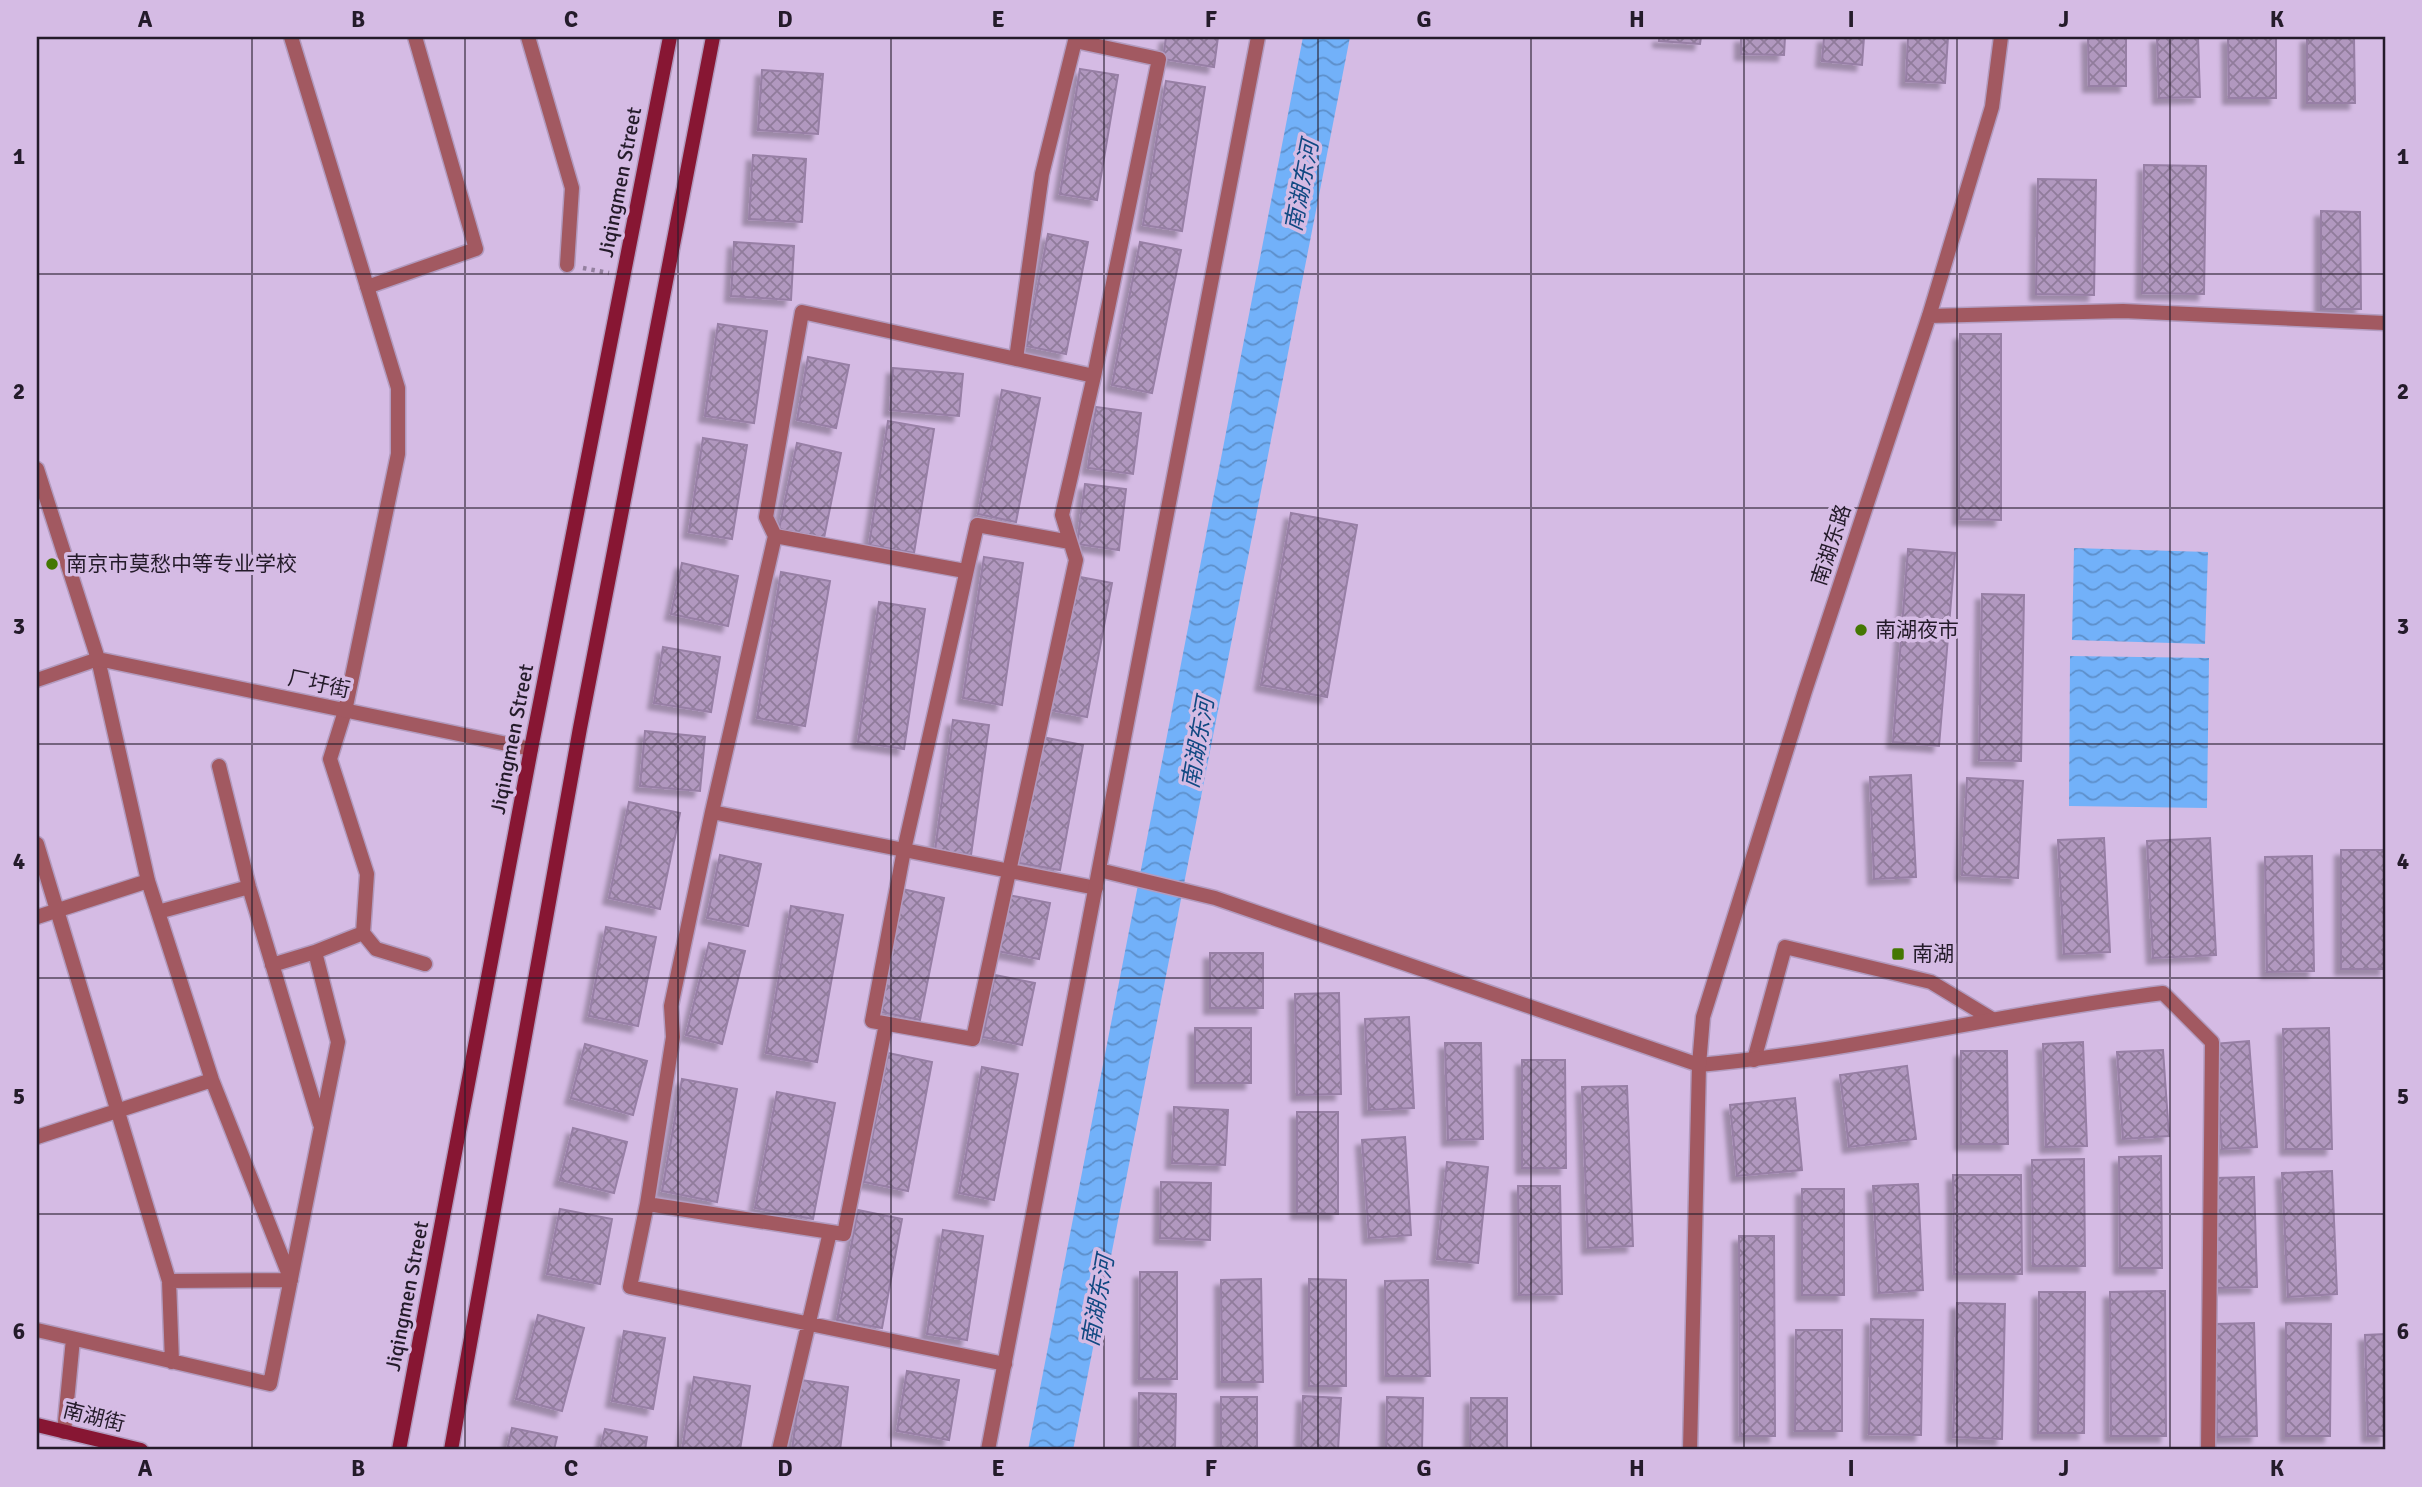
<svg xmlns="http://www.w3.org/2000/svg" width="2422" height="1487" font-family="Signika,'Noto Sans SC',sans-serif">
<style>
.water{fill:url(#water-waves)}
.building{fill:url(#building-cross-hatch);stroke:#977fa5;stroke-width:2;filter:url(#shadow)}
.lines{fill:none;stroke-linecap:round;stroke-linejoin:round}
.service-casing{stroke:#b29bbf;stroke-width:17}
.minor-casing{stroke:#b29bbf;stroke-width:17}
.tertiary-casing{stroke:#b29bbf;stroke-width:17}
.secondary-casing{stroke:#b29bbf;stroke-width:17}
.path{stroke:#94809f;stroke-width:4.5;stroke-dasharray:3.5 5;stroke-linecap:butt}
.service{stroke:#a25961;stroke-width:14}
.minor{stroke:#a25961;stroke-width:14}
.tertiary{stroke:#a25961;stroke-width:14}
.secondary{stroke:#871633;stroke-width:14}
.grid{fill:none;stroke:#241b2a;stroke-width:2;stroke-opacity:0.55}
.poi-dot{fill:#447702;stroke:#d5bbe4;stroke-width:2.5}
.labels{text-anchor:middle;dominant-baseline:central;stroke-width:7;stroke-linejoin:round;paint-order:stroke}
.street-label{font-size:21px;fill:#241b2a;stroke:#d5bbe4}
.poi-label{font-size:21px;fill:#241b2a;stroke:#d5bbe4;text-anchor:start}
.water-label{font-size:23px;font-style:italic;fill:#114982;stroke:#d5bbe4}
.neatline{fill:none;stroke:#241b2a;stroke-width:2.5}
.grid-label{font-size:23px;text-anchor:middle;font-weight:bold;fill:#241b2a}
</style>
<defs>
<pattern id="water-waves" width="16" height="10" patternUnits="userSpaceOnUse" patternTransform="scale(1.75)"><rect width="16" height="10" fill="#72b1f9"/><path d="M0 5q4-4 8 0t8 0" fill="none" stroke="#5d8fca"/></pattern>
<pattern id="building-cross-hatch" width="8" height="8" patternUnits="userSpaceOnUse" patternTransform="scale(1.75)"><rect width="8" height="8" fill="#b198bf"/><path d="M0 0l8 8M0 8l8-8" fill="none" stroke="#907b9b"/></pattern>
<filter id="shadow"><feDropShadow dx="-6" dy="6" stdDeviation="2" flood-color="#0004"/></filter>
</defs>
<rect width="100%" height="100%" fill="#d5bbe4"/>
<path class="water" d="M1303 37H1350L1073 1450H1028Z
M2074 548 2208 552 2205 644 2072 640Z
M2070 656 2209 658 2207 808 2069 806Z"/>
<path class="building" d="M1166 37H1218L1214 67 1163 59Z
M1659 37H1701L1700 44 1659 41Z
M1741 37H1785L1784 55 1741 54Z
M1824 37H1864L1862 65 1822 61Z
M1908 37H1948L1945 83 1906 81Z
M2088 37H2126V86H2089Z
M2157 37H2198L2200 97 2159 98Z
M2228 37H2276V98H2229Z
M2307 37H2354L2355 103H2307Z
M1080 69 1118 75 1097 200 1060 194Z
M762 70 823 74 818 134 758 130Z
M1166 81 1205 87 1182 231 1143 225Z
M753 155 806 159 802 222 749 219Z
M2144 165 2206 166 2204 294 2142 293Z
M2038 179 2096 180 2094 295 2036 294Z
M2321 211 2360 212 2361 309H2321Z
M1048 234 1088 242 1066 354 1026 346Z
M734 242 794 246 791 300 731 296Z
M1140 242 1181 250 1152 393 1112 385Z
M718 324 767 331 754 423 705 416Z
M1960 334H2001V520L1959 519Z
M808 357 849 365 836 428 797 420Z
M893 368 963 374 959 416 890 410Z
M1002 390 1040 398 1016 522 978 514Z
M1096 407 1141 413 1133 474 1088 468Z
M888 421 934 429 914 553 869 545Z
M703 438 747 445 732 539 689 532Z
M797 443 841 453 824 538 779 529Z
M1085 484 1126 489 1119 550 1077 544Z
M1291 513 1357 525 1327 697 1261 685Z
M1908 549 1955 553 1939 746 1893 742Z
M984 557 1023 563 1002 705 963 698Z
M682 563 738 576 728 626 671 614Z
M781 572 830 581 805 726 757 718Z
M1075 576 1112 583 1087 717 1050 710Z
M1982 594 2024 595 2021 761 1979 760Z
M879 602 925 609 904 749 858 742Z
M663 647 720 657 711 712 654 703Z
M953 720 989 725 971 855 935 850Z
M645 731 705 737 700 791 640 786Z
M1042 737 1083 745 1060 870 1019 863Z
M1911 775 1916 877 1874 879 1870 777Z
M1967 778 2023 781 2018 878 1962 875Z
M629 802 680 813 660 909 609 898Z
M2104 838 2110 952 2064 954 2058 840Z
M2210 838 2216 955 2153 958 2147 841Z
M2341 850H2385V969H2341Z
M720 855 761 864 748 926 707 918Z
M2312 856 2314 971 2267 972 2265 857Z
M902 889 944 898 920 1020 877 1011Z
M1008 895 1050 903 1039 959 997 951Z
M791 906 843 915 817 1062 766 1053Z
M606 927 656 937 638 1026 589 1016Z
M709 943 745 951 722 1044 686 1035Z
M1210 953H1263V1008H1210Z
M995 975 1035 983 1022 1045 983 1037Z
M1339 993 1341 1094 1297 1095 1295 994Z
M1409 1017 1414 1108 1369 1110 1365 1019Z
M1195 1028H1251V1083H1195Z
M2329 1028 2332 1149H2286L2283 1029Z
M2249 1041 2257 1147 2222 1149 2214 1044Z
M2083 1042 2087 1146 2046 1147 2043 1044Z
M1445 1043H1481L1483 1139 1448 1140Z
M585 1044 647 1061 633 1115 571 1098Z
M2163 1050 2169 1136 2123 1139 2117 1052Z
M1961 1051H2007L2008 1144H1961Z
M888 1053 932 1062 908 1191 864 1182Z
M1522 1060H1565L1566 1168H1522Z
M1907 1066 1916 1139 1849 1147 1840 1075Z
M982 1067 1018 1074 994 1200 959 1193Z
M682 1079 737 1089 717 1202 662 1191Z
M1627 1086 1633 1246 1588 1248 1582 1087Z
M777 1092 835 1103 813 1219 755 1208Z
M1795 1098 1802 1170 1737 1176 1730 1105Z
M1174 1107 1228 1110 1225 1165 1172 1163Z
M1297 1112H1338V1214L1297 1213Z
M573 1128 627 1142 614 1193 560 1180Z
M1405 1137 1411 1235 1369 1238 1362 1140Z
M2161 1156 2162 1268H2120L2119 1157Z
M2084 1159 2085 1266H2033L2032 1160Z
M1447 1162 1488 1167 1478 1263 1437 1259Z
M2332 1171 2337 1294 2288 1297 2282 1173Z
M1953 1175H2021L2022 1274H1954Z
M2254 1177 2257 1287 2217 1288 2214 1178Z
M1161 1182 1211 1183 1210 1240 1160 1238Z
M1918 1184 1923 1290 1879 1293 1873 1186Z
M1518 1186H1560L1562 1294 1519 1295Z
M1802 1189H1844V1295H1802Z
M560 1209 612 1219 600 1284 547 1274Z
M858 1210 902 1219 882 1328 837 1320Z
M943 1230 983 1236 967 1340 927 1334Z
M1739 1236H1774L1775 1436H1740Z
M1140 1272H1177V1379H1139Z
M1261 1279 1263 1382H1222L1221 1280Z
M1309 1279 1346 1280V1386H1309Z
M1428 1280 1430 1376H1386L1385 1281Z
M2165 1291 2166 1436H2111L2110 1292Z
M2039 1292H2085L2084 1433H2038Z
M1957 1303 2005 1304 2002 1439 1953 1437Z
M538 1315 584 1328 562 1411 516 1399Z
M1871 1319 1923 1320 1921 1435 1869 1434Z
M2254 1323 2257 1436 2217 1437 2215 1324Z
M2286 1323 2331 1324 2330 1436H2286Z
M1796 1330H1842V1431H1795Z
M624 1331 665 1338 653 1409 612 1401Z
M2385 1334V1436H2368L2365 1335Z
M907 1371 959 1380 949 1440 897 1431Z
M694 1377 750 1386 740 1450H682Z
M801 1380 848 1387 840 1450H792Z
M1139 1393 1176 1394 1175 1450H1138Z
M1303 1396 1341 1398 1338 1450H1301Z
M1221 1397H1257V1450H1221Z
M1387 1397 1423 1398 1422 1450H1386Z
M1471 1398H1507V1450H1470Z
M512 1428 557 1437 554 1450H507Z
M605 1429 647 1437 645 1450H600Z"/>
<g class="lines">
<g class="service-casing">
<path id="service" d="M528 37 572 188 567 265
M367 287 476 249 415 37
M1016 359 1042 174 1075 41 1159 59 1094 376
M775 536 965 571
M1070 542 977 525 904 850 872 1021 973 1039 1076 560 1062 515 1094 376 802 312 766 517 775 536 712 812C840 837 968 863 1096 888
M98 659 148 881 212 1080 291 1280 169 1281
M219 766 249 887 320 1124
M712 812 671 1006 673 1037 647 1204 844 1234 886 1024
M37 844 169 1281 172 1362
M158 912 249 887
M37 917 148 881
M363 933 376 949 425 964
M272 965 315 952
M1754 1060 1785 947 1931 982 1992 1019
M37 1137 212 1080
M647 1204 630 1287 1005 1364
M37 1330 270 1384 338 1042 315 952 363 933 367 874 330 759 345 711 398 454V388L291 37
M64 1432 73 1339
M779 1450 830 1232"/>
</g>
<g class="minor-casing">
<path id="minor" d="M37 469 98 659
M37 680 98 659 531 749
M1699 1065C1855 1051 2007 1012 2163 993L2212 1042 2208 1450"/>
</g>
<g class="tertiary-casing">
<path id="tertiary" d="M1929 316 2123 311 2385 323
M1099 870 1215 898 1699 1065
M988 1450 1258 37
M1690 1450 1699 1065 1703 1017 1805 691 1929 316 1992 107 2001 37"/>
</g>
<g class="secondary-casing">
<path id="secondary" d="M37 1425 141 1450
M399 1450 531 749 670 37
M451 1450 580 728 713 37"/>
</g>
<path class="path" d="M583 268 609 273"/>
<use href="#service" class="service"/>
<use href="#minor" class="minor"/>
<use href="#tertiary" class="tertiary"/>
<use href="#secondary" class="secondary"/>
</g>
<path class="grid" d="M252 37V1450M465 37V1450M678 37V1450M891 37V1450M1104 37V1450M1318 37V1450M1531 37V1450M1744 37V1450M1957 37V1450M2170 37V1450M37 274H2385M37 508H2385M37 744H2385M37 978H2385M37 1214H2385"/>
<g class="poi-dot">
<circle cx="52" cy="564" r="7"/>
<circle cx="1861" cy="630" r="7"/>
<rect x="1891" y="947" width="14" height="14" rx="3.5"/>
</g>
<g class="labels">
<g class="street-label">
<text transform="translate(620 182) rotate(-79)">Jiqingmen Street</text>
<text transform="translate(1831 545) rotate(-72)">南湖东路</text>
<text transform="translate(319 684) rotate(12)">厂圩街</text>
<text transform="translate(512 739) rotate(-79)">Jiqingmen Street</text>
<text transform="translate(407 1296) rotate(-79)">Jiqingmen Street</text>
<text transform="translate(94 1417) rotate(14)">南湖街</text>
</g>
<g class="poi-label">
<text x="66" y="564">南京市莫愁中等专业学校</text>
<text x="1875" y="630">南湖夜市</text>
<text x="1912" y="954">南湖</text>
</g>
<g class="water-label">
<text transform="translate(1302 186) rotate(-79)">南湖东河</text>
<text transform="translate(1198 743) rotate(-80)">南湖东河</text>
<text transform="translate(1098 1301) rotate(-80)">南湖东河</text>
</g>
</g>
<rect width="2422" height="1487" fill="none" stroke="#d5bbe4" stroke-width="77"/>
<rect x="38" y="38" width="2346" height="1410" class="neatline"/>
<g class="grid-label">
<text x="145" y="27">A</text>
<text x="358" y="27">B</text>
<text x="571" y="27">C</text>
<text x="785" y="27">D</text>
<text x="998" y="27">E</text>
<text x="1211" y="27">F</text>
<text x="1424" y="27">G</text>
<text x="1637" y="27">H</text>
<text x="1851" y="27">I</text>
<text x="2064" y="27">J</text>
<text x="2277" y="27">K</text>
<text x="19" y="164">1</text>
<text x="2403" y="164">1</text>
<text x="19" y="399">2</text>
<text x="2403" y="399">2</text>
<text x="19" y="634">3</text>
<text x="2403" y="634">3</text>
<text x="19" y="869">4</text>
<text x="2403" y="869">4</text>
<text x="19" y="1104">5</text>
<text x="2403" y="1104">5</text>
<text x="19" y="1339">6</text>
<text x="2403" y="1339">6</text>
<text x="145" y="1476">A</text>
<text x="358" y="1476">B</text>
<text x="571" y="1476">C</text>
<text x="785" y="1476">D</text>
<text x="998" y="1476">E</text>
<text x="1211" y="1476">F</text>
<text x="1424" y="1476">G</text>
<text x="1637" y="1476">H</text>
<text x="1851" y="1476">I</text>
<text x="2064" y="1476">J</text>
<text x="2277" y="1476">K</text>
</g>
</svg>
